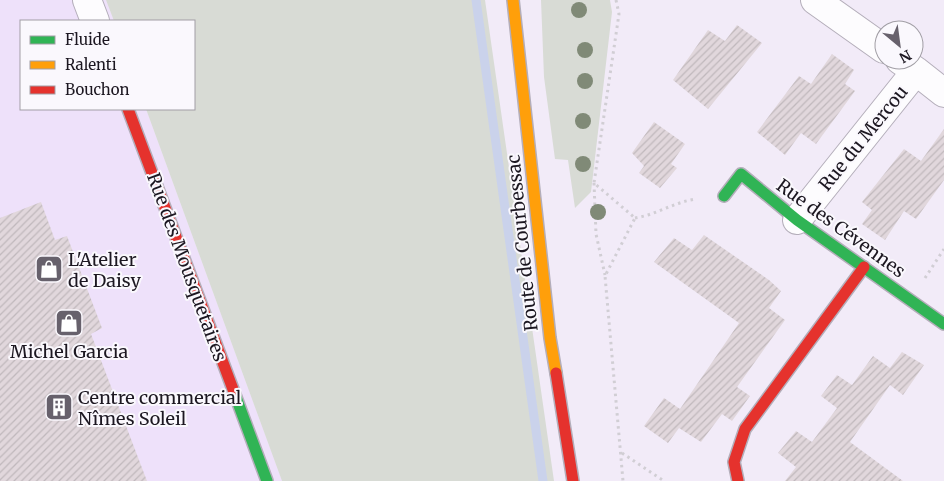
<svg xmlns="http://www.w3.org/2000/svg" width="944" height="481" font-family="Merriweather,serif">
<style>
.built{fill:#eee1fa}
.grass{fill:#d8dbd5}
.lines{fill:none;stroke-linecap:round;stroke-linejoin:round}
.stream{stroke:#cad2eb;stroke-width:9}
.building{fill:url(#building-hatch)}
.street-casing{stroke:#b4aeba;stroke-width:30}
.fast-casing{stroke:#b4aeba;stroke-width:14}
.slow-casing{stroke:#b4aeba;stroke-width:14}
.jam-casing{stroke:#b4aeba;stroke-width:14}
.path{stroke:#d1ced4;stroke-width:3;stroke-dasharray:2.5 4;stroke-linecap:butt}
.street{stroke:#fdfcfe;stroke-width:28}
.fast{stroke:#30b455;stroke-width:11}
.slow{stroke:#ff9f0a;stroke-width:11}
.jam{stroke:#e5322d;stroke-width:11}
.tree{fill:#808a77}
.labels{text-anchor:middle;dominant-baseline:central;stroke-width:4;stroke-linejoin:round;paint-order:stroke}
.street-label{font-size:18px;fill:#1c1721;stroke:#faf8fd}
.poi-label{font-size:18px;fill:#1c1721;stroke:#faf8fd;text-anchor:start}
</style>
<defs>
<pattern id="building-hatch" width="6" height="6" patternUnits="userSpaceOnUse" patternTransform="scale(1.25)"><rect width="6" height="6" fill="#e1d7dc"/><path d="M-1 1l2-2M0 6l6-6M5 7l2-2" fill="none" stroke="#c0b8bc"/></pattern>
</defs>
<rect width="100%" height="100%" fill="#f2ebf8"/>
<path class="built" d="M0 0H106L114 21H21V109H146L282 481H0Z"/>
<path class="grass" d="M106 0H485L554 481H282L146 109H194V21H114Z
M541 0H610L612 12 591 192 575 208 568 160 555 159 544 77Z"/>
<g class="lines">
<path class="stream" d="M476 0 543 481"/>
</g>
<path class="building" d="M737 25 762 43 708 109 673 80 708 30 725 41Z
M832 54 854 70 845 84 855 91 816 144 801 133 785 155 757 132 799 76 811 84Z
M654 122 685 144 671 164 677 168 660 188 639 173 644 166 632 153Z
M944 129V180L916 219 904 211 885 240 862 224 872 210 862 202 904 149 921 161Z
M41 202 55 240 67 236 102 328 91 334 147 481H0V218Z
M704 235 769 280 781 291 769 308 785 320 737 387 750 396 732 421 722 414 701 442 679 428 668 443 644 426 664 398 680 409 739 323 654 262 674 238 692 250Z
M902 352 924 365 903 395 890 385 850 442 903 481H785L796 467 778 453 796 431 812 442 837 408 821 396 837 375 852 385 873 356 890 368Z"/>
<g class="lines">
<g class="street-casing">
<path id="street" d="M87 0 95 21
M815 0 884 49
M916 71 944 93
M797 220 916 71 900 60"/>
</g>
<g class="fast-casing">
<path id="fast" d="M724 196 741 174 797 220 944 324
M234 392 267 481"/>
</g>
<g class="slow-casing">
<path id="slow" d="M513 0 550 338 556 373"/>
</g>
<g class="jam-casing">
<path id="jam" d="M128 109 234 392
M556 373 573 481
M738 481 734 462 745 429 864 267"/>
</g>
<path class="path" d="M616 0 619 14 594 183 635 218 605 276 623 481
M594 183 596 234 605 275
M635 218C656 215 674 202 696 199
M925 278 944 249
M622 453 664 481"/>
<use href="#street" class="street"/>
<use href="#fast" class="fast"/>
<use href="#slow" class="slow"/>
<use href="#jam" class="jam"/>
</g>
<g class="tree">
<circle cx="579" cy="10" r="8"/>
<circle cx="585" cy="50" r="8"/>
<circle cx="585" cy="81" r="8"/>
<circle cx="583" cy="121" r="8"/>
<circle cx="583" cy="164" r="8"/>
<circle cx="598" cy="212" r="8"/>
</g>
<defs>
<g id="shop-square" transform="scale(1.4375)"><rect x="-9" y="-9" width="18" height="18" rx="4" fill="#67616c" stroke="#faf8fd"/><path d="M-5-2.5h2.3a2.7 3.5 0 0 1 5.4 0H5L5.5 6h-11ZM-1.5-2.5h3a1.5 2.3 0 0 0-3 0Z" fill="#fff"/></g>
<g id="building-square" transform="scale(1.4375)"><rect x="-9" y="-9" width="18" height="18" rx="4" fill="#67616c" stroke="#faf8fd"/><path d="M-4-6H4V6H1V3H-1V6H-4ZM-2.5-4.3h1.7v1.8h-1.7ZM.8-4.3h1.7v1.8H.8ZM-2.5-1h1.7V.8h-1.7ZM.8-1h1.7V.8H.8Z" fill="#fff"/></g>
</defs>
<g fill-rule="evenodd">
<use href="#shop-square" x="49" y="269"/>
<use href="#shop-square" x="69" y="323"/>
<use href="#building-square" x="59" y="407"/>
</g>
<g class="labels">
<g class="street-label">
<text transform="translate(863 138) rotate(-51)">Rue du Mercou</text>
<text transform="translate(841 228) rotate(36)">Rue des Cévennes</text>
<text transform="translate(522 243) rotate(-96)">Route de Courbessac</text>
<text transform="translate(187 267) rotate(70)">Rue des Mousquetaires</text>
</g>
<g class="poi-label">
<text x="68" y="259">L'Atelier<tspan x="68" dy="21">de Daisy</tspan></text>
<text x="69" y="351" text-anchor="middle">Michel Garcia</text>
<text x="78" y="397">Centre commercial<tspan x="78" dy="21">Nîmes Soleil</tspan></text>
</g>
</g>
<rect x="20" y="20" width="175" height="90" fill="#faf8fd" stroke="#a19ea5"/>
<rect x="30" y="36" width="25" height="8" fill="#30b455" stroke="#a19ea5"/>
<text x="65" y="45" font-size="15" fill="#1c1721">Fluide</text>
<rect x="30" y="61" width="25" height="8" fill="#ff9f0a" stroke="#a19ea5"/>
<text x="65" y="70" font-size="15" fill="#1c1721">Ralenti</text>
<rect x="30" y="86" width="25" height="8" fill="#e5322d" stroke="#a19ea5"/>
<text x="65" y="95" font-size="15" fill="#1c1721">Bouchon</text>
<g transform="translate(899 45) rotate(151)"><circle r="24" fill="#faf8fd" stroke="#a19ea5"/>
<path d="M0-4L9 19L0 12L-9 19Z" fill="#67616c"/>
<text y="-8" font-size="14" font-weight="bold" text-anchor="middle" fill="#1c1721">N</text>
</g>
</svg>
